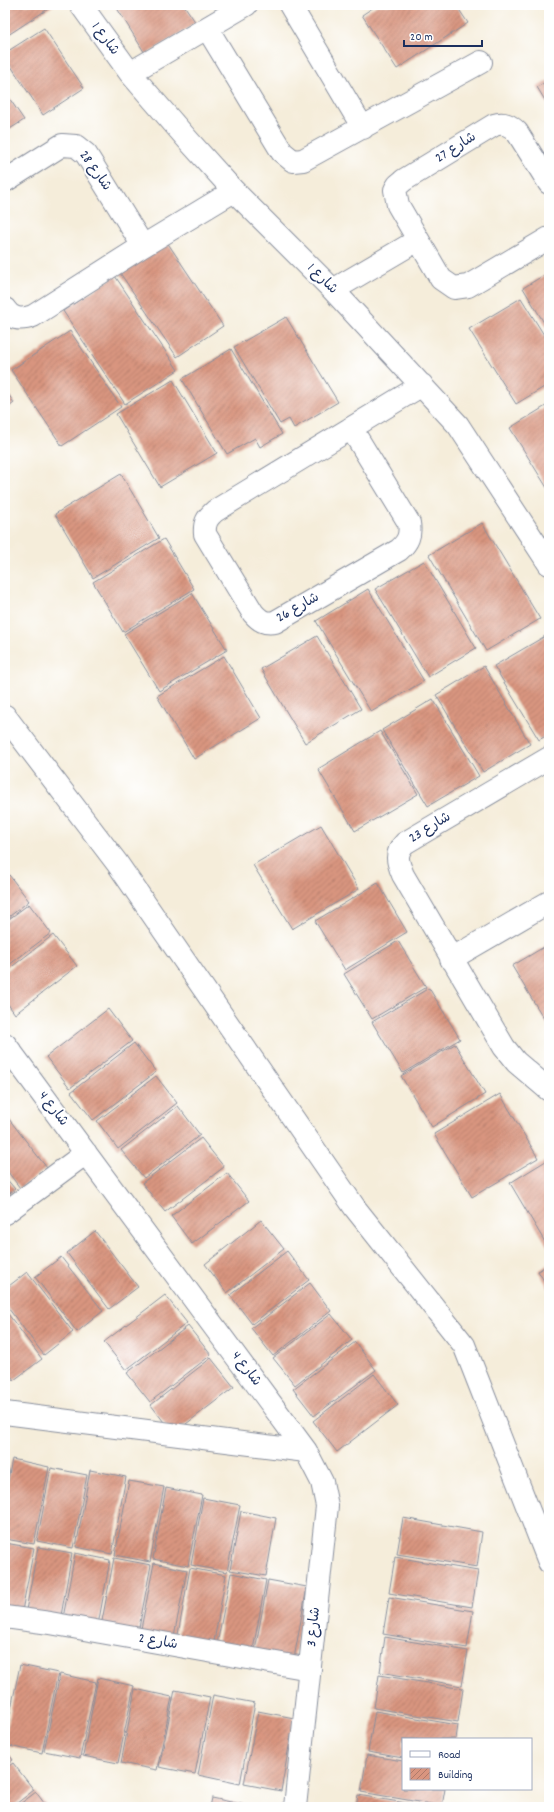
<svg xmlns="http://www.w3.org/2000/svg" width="554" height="1812" font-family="Dekko,'Playpen Sans Arabic',sans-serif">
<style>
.building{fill:url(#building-hatch)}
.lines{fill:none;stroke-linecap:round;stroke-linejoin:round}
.minor-casing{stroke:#888e9c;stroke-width:24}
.minor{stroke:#fff;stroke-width:22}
.labels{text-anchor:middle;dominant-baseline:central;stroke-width:3.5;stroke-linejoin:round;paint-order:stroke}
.street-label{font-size:14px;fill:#1b2f5e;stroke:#fff}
</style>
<defs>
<pattern id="building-hatch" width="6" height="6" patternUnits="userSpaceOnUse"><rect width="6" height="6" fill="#d9957f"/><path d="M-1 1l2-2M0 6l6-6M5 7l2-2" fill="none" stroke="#af7a6b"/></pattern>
</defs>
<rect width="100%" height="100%" fill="#fff"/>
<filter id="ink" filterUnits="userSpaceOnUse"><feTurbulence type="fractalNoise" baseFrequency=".025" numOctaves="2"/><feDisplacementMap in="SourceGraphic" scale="8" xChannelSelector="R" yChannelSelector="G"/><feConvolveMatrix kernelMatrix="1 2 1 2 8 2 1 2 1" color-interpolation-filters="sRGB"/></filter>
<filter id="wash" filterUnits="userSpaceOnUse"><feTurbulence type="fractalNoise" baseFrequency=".012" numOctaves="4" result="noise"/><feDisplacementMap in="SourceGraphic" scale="16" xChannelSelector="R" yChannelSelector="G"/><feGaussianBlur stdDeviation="0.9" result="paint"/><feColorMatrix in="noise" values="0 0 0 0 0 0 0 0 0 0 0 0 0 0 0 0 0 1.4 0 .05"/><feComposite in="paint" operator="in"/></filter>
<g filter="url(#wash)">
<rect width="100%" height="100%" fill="#f5edda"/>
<g id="blocks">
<path class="building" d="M5 5H54L5 37Z
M115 5H184L196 23 146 55Z
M377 5H456L468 23 397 69 362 15Z
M44 28 84 88 43 115 5 57V53Z
M549 80V107L537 87Z
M5 92 24 120 5 132Z
M167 242 223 326 177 357 120 273Z
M549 272V331L523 288Z
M115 276 178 370 125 404 63 311Z
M521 298 549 343V384L516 404 469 329Z
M286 317 338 402 294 428 289 419 280 424 234 347Z
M70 331 121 407 62 446 11 370Z
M231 349 282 434 260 447 255 438 227 454 182 379Z
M173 380 217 453 160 487 116 414Z
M5 389 14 403 5 410Z
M549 404V491L510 428Z
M121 474 159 538 93 578 55 514Z
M482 523 540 619 486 651 429 555Z
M164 539 194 589 123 632 93 582Z
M424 561 476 648 428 677 375 589Z
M368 589 424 681 371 712 316 621Z
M192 593 227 650 159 691 124 634Z
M547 635 549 639V734L539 740 494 666Z
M317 636 361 709 305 743 261 669Z
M224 656 261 718 194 759 157 696Z
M484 666 530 744 483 772 436 695Z
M433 699 479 776 428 806 382 730Z
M380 731 418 794 355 831 318 769Z
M321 825 359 889 292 929 253 865Z
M6 871 29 901 5 920V872Z
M378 883 407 932 345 970 315 921Z
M29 904 51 933 5 968V922Z
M53 935 77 966 15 1014 5 1000V972Z
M398 941 426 987 372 1019 344 974Z
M549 944V1027L512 966Z
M429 988 460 1039 403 1073 372 1022Z
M108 1009 132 1041 70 1088 46 1057Z
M134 1043 156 1072 93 1120 71 1092Z
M455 1044 485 1094 432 1127 401 1076Z
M156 1076 177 1103 118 1149 97 1121Z
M500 1094 538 1158 472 1197 434 1134Z
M178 1106 200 1135 144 1178 121 1150Z
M5 1114 47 1168 20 1188 5 1168Z
M201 1138 224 1167 165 1212 142 1183Z
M549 1159V1249L510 1183Z
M227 1173 249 1201 192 1244 171 1216Z
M5 1177 15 1189 5 1197Z
M261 1220 284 1249 227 1293 205 1264Z
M95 1231 138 1287 109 1309 67 1253Z
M287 1251 309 1280 252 1324 230 1295Z
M61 1257 103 1311 77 1332 35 1277Z
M549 1264V1289L538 1271Z
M27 1272 73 1332 44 1355 5 1304V1289Z
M310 1283 331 1311 273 1356 251 1328Z
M165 1295 187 1323 126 1370 104 1342Z
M5 1310 42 1359 14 1380 5 1368Z
M331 1314 352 1340 295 1385 273 1358Z
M188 1326 211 1355 150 1402 127 1373Z
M355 1342 376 1370 314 1416 293 1389Z
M211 1358 234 1387 173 1434 151 1405Z
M374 1374 398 1405 337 1452 313 1421Z
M12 1459 49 1467 34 1544 5 1539V1496Z
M51 1468 87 1475 73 1548 37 1541Z
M90 1470 126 1477 112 1554 76 1547Z
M129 1481 164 1487 150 1562 115 1555Z
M166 1488 202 1495 188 1566 153 1559Z
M203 1498 240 1505 227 1572 191 1565Z
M241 1511 276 1518 266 1576 230 1570Z
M403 1518 482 1532 477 1567 397 1554Z
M5 1543 34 1548 22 1611 5 1607Z
M38 1547 72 1553 61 1616 26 1610Z
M75 1553 110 1560 98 1625 63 1618Z
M395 1557 478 1571 472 1607 389 1593Z
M114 1558 151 1565 138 1633 101 1626Z
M154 1563 187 1570 173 1641 140 1634Z
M190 1568 226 1575 213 1647 177 1640Z
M231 1573 266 1580 252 1655 216 1649Z
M268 1580 307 1587 293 1664 254 1656Z
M389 1597 473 1611 467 1648 383 1634Z
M385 1637 468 1651 462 1686 380 1672Z
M20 1665 58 1673 42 1753 5 1745V1738Z
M60 1674 96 1682 80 1758 44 1751Z
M379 1675 463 1689 458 1722 374 1708Z
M98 1678 134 1686 118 1763 83 1756Z
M135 1689 172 1697 157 1770 121 1763Z
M175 1690 210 1697 195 1774 159 1767Z
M213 1695 255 1703 240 1784 198 1775Z
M258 1711 294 1718 281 1791 244 1784Z
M375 1711 458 1725 456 1739H403V1758L368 1752Z
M5 1749 13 1760 5 1766Z
M367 1755 403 1761V1789H445L442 1806 361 1792Z
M13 1763 34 1790 12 1807H5V1769Z
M36 1792 47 1807H16Z
M358 1795 423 1806V1807H356Z
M212 1798 250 1806V1807H210Z"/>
</g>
</g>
<g filter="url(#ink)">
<use href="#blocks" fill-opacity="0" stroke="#888e9c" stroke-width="1"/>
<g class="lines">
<g class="minor-casing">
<path id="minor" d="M81 5 130 73 188 140 234 191 333 290 458 425 549 564
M290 5 363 128
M207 28 282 152 293 161 303 160 481 62
M130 73 246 5
M5 181 62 145 76 146 86 154 143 246
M549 183 517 132C510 125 504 122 494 125L404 180 398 185 395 190 398 205 441 279 454 288 468 286 549 238
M333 290 418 240
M5 309C12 320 22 320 33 316L143 246 234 191
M351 428 409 523C411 535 408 542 399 550L275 622C265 624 260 621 253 613L205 534C204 523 207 518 215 511L422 385
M5 716 117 863 355 1208 464 1345 549 1562
M549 758 405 843C394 854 398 863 403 875L504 1047 516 1062 549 1090
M451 959 549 902
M5 1044 306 1451 322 1482 327 1506 295 1807
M5 1213 86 1153
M5 1413 306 1451
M5 1617 50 1623 310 1669"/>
</g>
<use href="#minor" class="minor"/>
</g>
</g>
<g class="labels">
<g class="street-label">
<text transform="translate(105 39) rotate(54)">شارع 1</text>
<text transform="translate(456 148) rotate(-32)">شارع 27</text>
<text transform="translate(95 171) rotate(55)">شارع 28</text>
<text transform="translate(322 279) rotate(45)">شارع 1</text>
<text transform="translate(298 608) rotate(-29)">شارع 26</text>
<text transform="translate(430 828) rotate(-31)">شارع 23</text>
<text transform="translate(53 1109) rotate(53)">شارع 4</text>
<text transform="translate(246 1369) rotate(53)">شارع 4</text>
<text transform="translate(314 1627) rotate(-84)">شارع 3</text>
<text transform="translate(158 1642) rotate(10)">شارع 2</text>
</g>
</g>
<rect width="554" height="1812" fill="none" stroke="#fff" stroke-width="20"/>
<rect x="402" y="1738" width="130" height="52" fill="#ffffff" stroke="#a4acbf"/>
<rect x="410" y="1751" width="20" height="6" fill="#ffffff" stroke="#a4acbf"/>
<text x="438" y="1758" font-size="12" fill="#1b2f5e">Road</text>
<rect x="410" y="1768" width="20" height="12" fill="url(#building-hatch)" stroke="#a4acbf"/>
<text x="438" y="1778" font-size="12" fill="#1b2f5e">Building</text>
<path d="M404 40v6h78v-6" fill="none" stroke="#1b2f5e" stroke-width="2"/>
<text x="410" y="40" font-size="12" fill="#1b2f5e" stroke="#ffffff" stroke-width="3" paint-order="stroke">20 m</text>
</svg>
